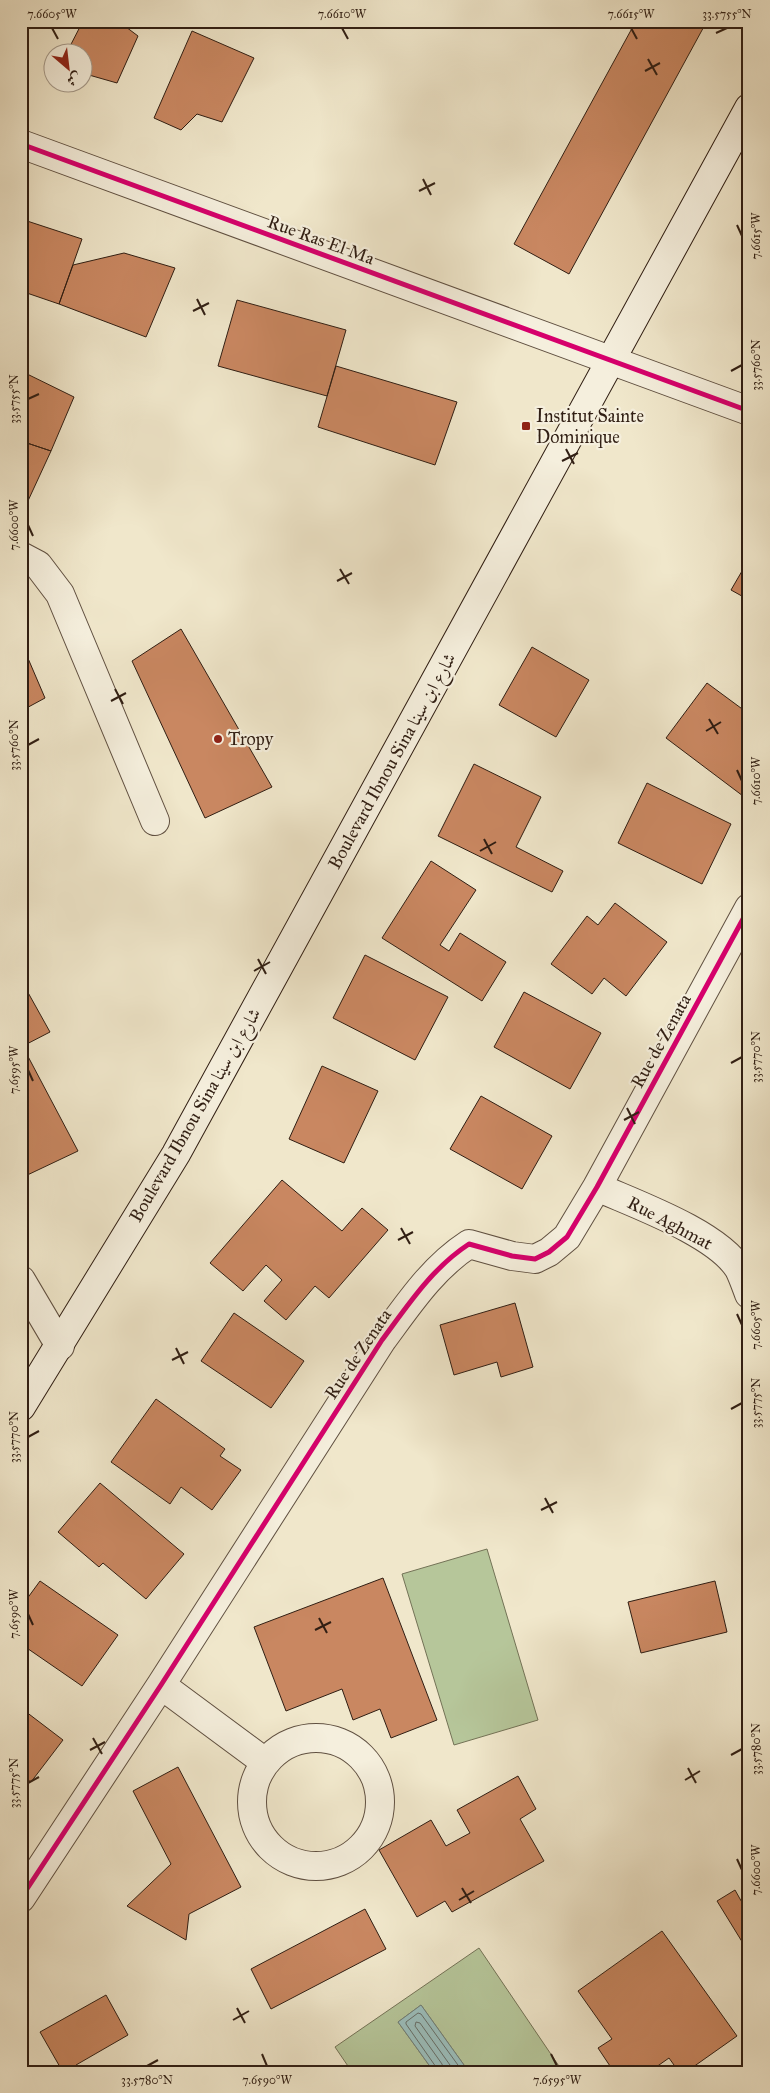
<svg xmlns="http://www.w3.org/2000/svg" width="770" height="2093" font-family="'IM FELL Great Primer',Amiri,serif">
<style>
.green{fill:#b6c69a;stroke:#737256}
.water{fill:#9bbfbd;stroke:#707f79}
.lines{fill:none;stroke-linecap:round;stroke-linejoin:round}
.shore{stroke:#666e68;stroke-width:1}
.building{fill:#c98761;stroke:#301e13}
.street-casing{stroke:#605041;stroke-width:30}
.secondary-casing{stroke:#301e13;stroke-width:30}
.street{stroke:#f5efdd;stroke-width:28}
.secondary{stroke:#f5efdd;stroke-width:28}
.cycleway-casing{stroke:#f5efdd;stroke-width:8}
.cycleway{stroke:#d6006c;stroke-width:5}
.ticks{fill:none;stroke:#301e13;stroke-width:2}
.poi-dot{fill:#8f2418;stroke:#f5efdd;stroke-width:2}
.labels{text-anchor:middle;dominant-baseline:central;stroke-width:4.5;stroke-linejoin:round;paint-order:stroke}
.street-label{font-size:18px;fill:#301e13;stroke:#f5efdd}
.poi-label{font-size:18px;fill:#301e13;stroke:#f5efdd;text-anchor:start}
.neatline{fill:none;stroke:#301e13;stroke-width:2}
.ticks-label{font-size:12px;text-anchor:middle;fill:#301e13}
</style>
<rect width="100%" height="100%" fill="#f0e7cb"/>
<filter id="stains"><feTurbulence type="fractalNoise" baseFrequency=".004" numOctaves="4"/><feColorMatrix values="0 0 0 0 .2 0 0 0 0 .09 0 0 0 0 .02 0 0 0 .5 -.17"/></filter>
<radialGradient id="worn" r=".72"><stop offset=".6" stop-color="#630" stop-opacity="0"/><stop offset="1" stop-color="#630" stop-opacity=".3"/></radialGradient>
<path class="green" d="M487 1549 538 1720 454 1745 402 1574Z
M479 1948 563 2072H469L421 2005 398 2022 434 2072H352L335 2047Z"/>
<path class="water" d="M421 2005 469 2072H434L398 2022Z"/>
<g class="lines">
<path class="shore" d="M437 2072 436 2067 406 2024V2022L418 2013 421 2014 463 2072
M444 2072 442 2064 415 2026 416 2022 420 2023 455 2072"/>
</g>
<path class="building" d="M83 21H118L138 36 117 83 82 73V52H67Z
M636 21H707L569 274 514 244Z
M192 31 254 58 222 122 197 114 181 130 154 118Z
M21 219 82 239 59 304 21 291Z
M124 253 175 268 146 337 59 304 73 265Z
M237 300 346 330 327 396 218 366Z
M336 366 457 402 435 465 318 427Z
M21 371 74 397 51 451 21 441Z
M21 441 51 451 27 503 21 501Z
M749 559V600L731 590Z
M181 629 272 787 205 818 132 661Z
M21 642 45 698 21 711Z
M532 647 589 680 556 737 499 705Z
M707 683 749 714V789L743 796 666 738Z
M474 764 541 797 516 847 563 871 552 892 438 836Z
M647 783 731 824 702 884 618 843Z
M431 861 476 890 440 945 449 951 460 933 506 962 482 1001 382 938Z
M615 903 667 942 626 996 604 978 592 994 551 964 587 916 598 925Z
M365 955 448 997 415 1060 333 1018Z
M21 980 50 1032 21 1047Z
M524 992 601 1033 570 1089 494 1047Z
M21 1047H23L78 1151 21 1178Z
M322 1066 378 1091 344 1163 289 1139Z
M481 1096 552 1136 522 1189 450 1149Z
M282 1180 342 1231 362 1208 388 1230 329 1298 315 1286 286 1320 264 1301 282 1280 266 1265 243 1291 210 1263Z
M515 1303 533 1367 501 1377 497 1362 454 1375 440 1325Z
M234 1313 304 1361 271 1408 201 1361Z
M156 1399 225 1449 220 1456 241 1470 212 1510 181 1487 170 1504 111 1462Z
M100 1483 184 1554 146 1599 103 1563 99 1567 58 1532Z
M383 1578 437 1720 391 1738 380 1709 353 1720 342 1689 286 1711 254 1627Z
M40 1581 118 1635 82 1686 21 1644V1607Z
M715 1581 727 1632 641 1653 628 1602Z
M21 1708 63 1740 31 1782 21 1775Z
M178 1767 241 1887 189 1914 186 1940 127 1906 171 1864 133 1791Z
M518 1776 536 1809 520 1819 544 1861 452 1912 445 1901 417 1917 379 1850 431 1820 446 1846 470 1833 457 1810Z
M735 1890 744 1906 749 1904V1953L717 1901Z
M365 1909 386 1949 271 2009 251 1969Z
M662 1931 737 2036 686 2072H679L669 2058 649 2072H614L598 2048 612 2039 578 1991Z
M106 1995 128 2035 76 2065 80 2072H52L60 2067 40 2032Z"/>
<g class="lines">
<g class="street-casing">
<path id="street" d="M21 144 749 411
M21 556 38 565 60 594 155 821
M597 1187C635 1204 717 1233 739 1269 743 1277 746 1286 749 1294
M21 1280 60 1346
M161 1685 265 1762
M252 1802a64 64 0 1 1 128 0a64 64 0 1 1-128 0Z
M21 1898 161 1685 382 1340C408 1305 432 1268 469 1244L512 1256 535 1259 549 1252 567 1237 597 1187 749 908"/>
</g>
<g class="secondary-casing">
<path id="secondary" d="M21 1407 176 1154 749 108"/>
</g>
<use href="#street" class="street"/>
<use href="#secondary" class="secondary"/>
<g class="cycleway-casing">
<path id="cycleway" d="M21 144 749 411
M21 1898 161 1685 382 1340C408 1305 432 1268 469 1244L512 1256 535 1259 549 1252 567 1237 597 1187 749 908"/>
</g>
<use href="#cycleway" class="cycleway"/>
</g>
<path class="ticks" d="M52 28 58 39M342 28 348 39M631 28 637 39M716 33 727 28M648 59 657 75M645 71 660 63M423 179 431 195M419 191 435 183M737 225 742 236M197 299 205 315M193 311 209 303M731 371 742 365M28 399 39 394M566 449 574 464M562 461 578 453M28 525 33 536M340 569 349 584M337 581 352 573M115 689 123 704M111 701 126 693M709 719 718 734M706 731 721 722M28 745 39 739M737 770 742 781M484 839 492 854M480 851 496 842M258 959 266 974M254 971 270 962M731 1063 742 1057M28 1070 33 1081M627 1108 635 1124M624 1120 639 1112M401 1228 410 1244M398 1240 413 1232M737 1314 742 1325M176 1348 184 1364M172 1360 188 1352M731 1409 742 1403M28 1437 39 1431M545 1498 553 1513M541 1510 557 1502M28 1614 33 1625M319 1618 327 1633M315 1630 331 1622M93 1738 102 1754M90 1750 105 1742M731 1755 742 1749M688 1768 696 1783M685 1780 700 1771M28 1783 39 1777M737 1859 742 1870M462 1888 471 1903M459 1900 474 1891M237 2008 245 2023M233 2020 249 2011M262 2054 267 2066M551 2054 557 2066M147 2066 158 2060"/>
<g class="poi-dot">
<rect x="521" y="421" width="10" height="10" rx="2.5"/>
<circle cx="218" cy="739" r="5"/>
</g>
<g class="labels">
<g class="street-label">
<text transform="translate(321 240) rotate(20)">Rue Ras El Ma</text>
<text transform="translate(392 761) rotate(-61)">Boulevard Ibnou Sina شارع ابن سينا</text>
<text transform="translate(661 1041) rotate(-61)">Rue de Zenata</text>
<text transform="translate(195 1115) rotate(-60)">Boulevard Ibnou Sina شارع ابن سينا</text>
<text transform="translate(670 1223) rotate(28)">Rue Aghmat</text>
<text transform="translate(358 1354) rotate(-56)">Rue de Zenata</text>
</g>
<g class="poi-label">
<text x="536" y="416">Institut Sainte<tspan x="536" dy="21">Dominique</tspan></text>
<text x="228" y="739">Tropy</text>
</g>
</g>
<rect width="770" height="2093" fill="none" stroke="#f0e7cb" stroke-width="55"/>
<g transform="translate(68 68) rotate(152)"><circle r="24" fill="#f5efdd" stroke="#a69b8c"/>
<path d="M0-4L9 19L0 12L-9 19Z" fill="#8f2418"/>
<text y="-8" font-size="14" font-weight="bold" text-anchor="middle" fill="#301e13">ش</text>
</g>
<rect x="28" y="28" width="714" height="2038" class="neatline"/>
<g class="ticks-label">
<text x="52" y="18">7.6605°W</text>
<text x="342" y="18">7.6610°W</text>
<text x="631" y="18">7.6615°W</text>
<text x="727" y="18">33.5755°N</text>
<text transform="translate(756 236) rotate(-90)" y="4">7.6615°W</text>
<text transform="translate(756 365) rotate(-90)" y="4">33.5760°N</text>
<text transform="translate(14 399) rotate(-90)" y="4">33.5755°N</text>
<text transform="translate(14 525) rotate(-90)" y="4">7.6600°W</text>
<text transform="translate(14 745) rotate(-90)" y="4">33.5760°N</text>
<text transform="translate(756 781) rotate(-90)" y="4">7.6610°W</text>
<text transform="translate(756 1057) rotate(-90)" y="4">33.5770°N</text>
<text transform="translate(14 1070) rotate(-90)" y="4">7.6595°W</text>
<text transform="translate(756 1325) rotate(-90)" y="4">7.6605°W</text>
<text transform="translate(756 1403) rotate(-90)" y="4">33.5775°N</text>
<text transform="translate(14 1437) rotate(-90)" y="4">33.5770°N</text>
<text transform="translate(14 1614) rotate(-90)" y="4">7.6590°W</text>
<text transform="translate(756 1749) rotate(-90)" y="4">33.5780°N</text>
<text transform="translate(14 1783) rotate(-90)" y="4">33.5775°N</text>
<text transform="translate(756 1870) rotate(-90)" y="4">7.6600°W</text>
<text x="147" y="2084">33.5780°N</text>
<text x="267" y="2084">7.6590°W</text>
<text x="557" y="2084">7.6595°W</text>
</g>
<rect width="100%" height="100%" filter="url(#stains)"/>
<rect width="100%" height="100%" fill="url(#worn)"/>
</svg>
